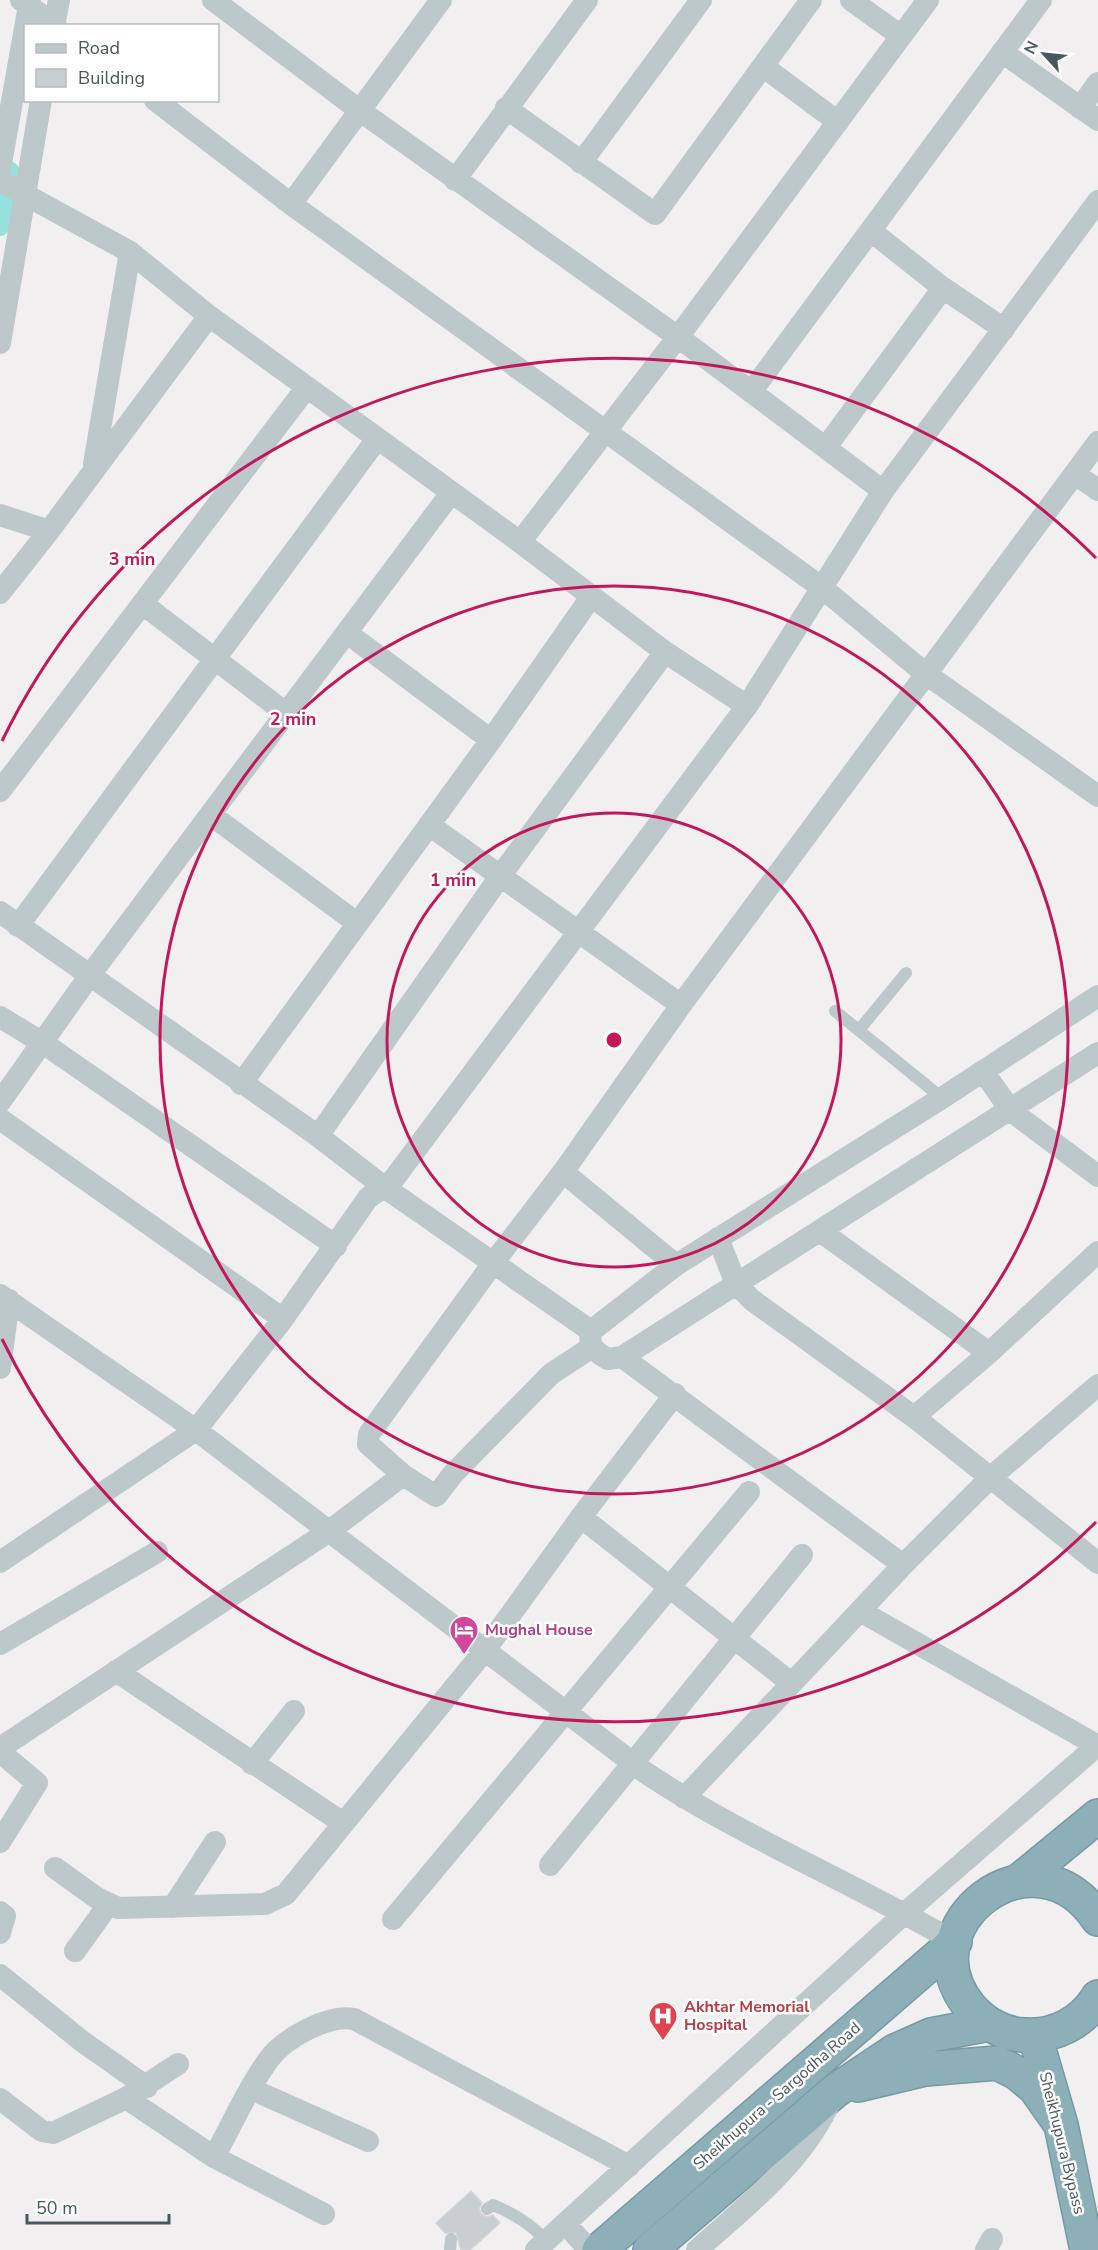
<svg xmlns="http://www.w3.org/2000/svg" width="1098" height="2250" font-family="'Nunito Sans',sans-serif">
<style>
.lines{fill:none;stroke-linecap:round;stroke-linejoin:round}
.canal{stroke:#94e2db;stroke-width:20}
.building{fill:#c9ced0;stroke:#d4d7da;stroke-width:1.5}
.highway-casing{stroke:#779aa4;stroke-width:36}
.lane{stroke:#bcc8ca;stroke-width:12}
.street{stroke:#bcc8ca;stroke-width:22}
.highway{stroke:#8cafb8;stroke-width:33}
.ring{fill:none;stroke:#c2185b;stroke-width:3}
.labels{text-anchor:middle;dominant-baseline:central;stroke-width:5;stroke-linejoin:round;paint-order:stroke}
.hotel-label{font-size:16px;font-weight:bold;fill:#b23c85;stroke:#fff;text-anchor:start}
.health-label{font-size:16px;font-weight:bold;fill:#be3a42;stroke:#fff;text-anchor:start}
.street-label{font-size:16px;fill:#49585a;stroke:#fff}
.centre{fill:#c2185b;stroke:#fff;stroke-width:3}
.ring-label{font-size:18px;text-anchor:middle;font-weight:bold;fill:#c2185b;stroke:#fff;stroke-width:5;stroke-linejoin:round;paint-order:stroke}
</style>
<rect width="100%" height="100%" fill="#f1eff0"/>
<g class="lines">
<path class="canal" d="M0 226 9 171"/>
</g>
<path class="building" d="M471 2191 482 2203 479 2209 481 2214 487 2217 493 2215 500 2223 470 2250H461L456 2233H445L436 2223Z"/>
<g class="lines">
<g class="highway-casing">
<path id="highway" d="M1020 1880 1098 1816
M1098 1919C1034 1823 903 1926 970 2007 984 2023 1004 2035 1025 2035 1055 2037 1083 2022 1098 1997
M1035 2036 1061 2125 1087 2250
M858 2085 925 2069 997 2063 1017 2073 1035 2088 1061 2125
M599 2250 955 1942
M650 2250 835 2091 895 2051 931 2035 989 2024"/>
</g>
<path class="lane" d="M835 1011 942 1098
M859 1030 906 973
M487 2209 493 2205C515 2214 530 2224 547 2241
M450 2250 451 2239"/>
<path class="street" d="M21 0 56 26
M213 0 359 110 678 337 883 491
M851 0 901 36
M54 26 59 0
M1002 52 1098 120
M764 67 838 122
M155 100 291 204 821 587 926 674 1098 796
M506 108 655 214 811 0
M1080 108 1098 83
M581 163 701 0
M0 169 30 0
M455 180 587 0
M0 181 130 252 209 316 520 542 665 652 747 706
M291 204 441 0
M871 231 943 288 1004 329
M0 343 41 100
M751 392 1041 0
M826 447 943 288
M94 464 130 252
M1075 474 1098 490
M0 515 49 531
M520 542 678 337 928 0
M0 593 49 531 209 316
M144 605 287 714
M347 633 491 740
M0 791 307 387
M211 815 357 923
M429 825 681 1005
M0 912 318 1136 384 1187 591 1331
M18 926 377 439
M1098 996 942 1098 676 1265 591 1331C588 1346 595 1352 608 1359L622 1357 1098 1053
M0 1017 43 1043 336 1246
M983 1071 1011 1111 1098 1176
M241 1084 491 740 591 597
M0 1102 90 975 451 493
M0 1119 283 1319
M318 1136 501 875 665 652
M563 1172 676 1265
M820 1231 989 1353
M718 1238 736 1284 752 1300 914 1417 1098 1563
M0 1295 196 1430 646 1773C744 1838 854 1883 955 1942
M592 1347 551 1374 453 1474 436 1496 403 1475 368 1444 369 1434 494 1262 563 1172 681 1005 1098 442
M622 1357 903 1565
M0 1368 9 1300
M914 1417 989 1353 1098 1252
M581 1517 791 1683
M0 1562 196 1430 283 1319 368 1198 393 1180 747 706 883 491 1098 201
M860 1611 1098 1746
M0 1644 157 1552
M116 1671 343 1823
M0 1748 328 1532 403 1475
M0 1752 37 1783 0 1842
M252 1764 294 1711
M684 1798 903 1565 990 1478 1098 1385
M550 1865 802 1555
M55 1868 97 1898 118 1908 265 1904 286 1894 485 1650 581 1517 675 1394
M173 1907 215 1842
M0 1912 5 1916 0 1933
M393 1919 749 1492
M75 1951 108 1905
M0 1975 83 2042 147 2087
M251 2089 368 2141
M126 2098 214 2157 324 2214
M0 2099 42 2131 53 2133 126 2098 178 2064
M214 2157C232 2125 247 2089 269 2059 285 2038 328 2014 354 2019L629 2166
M566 2224 589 2250
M536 2250 905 1913 1098 1745
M697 2250C745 2207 800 2165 828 2106
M986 2250 992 2239"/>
<use href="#highway" class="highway"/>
</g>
<g class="ring">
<circle cx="614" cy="1040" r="227"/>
<circle cx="614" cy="1040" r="454"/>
<path d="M1096 1522A681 681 0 0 1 2 1339M2 741A681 681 0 0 1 1096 558"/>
</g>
<defs>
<g id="hotel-pin" transform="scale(1.5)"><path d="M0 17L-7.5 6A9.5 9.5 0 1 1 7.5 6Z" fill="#d1479c" stroke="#fff"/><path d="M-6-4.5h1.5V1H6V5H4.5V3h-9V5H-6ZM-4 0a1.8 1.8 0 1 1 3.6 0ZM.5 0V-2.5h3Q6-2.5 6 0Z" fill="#fff"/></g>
<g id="hospital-pin" transform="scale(1.5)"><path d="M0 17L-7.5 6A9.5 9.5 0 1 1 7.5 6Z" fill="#e0444e" stroke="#fff"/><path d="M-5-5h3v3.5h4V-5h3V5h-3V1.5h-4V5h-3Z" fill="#fff"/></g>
</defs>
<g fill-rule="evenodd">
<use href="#hotel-pin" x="464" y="1630"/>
<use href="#hospital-pin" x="663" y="2016"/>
</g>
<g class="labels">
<g class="hotel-label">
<text x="485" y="1630">Mughal House</text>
</g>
<g class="health-label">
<text x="684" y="2007">Akhtar Memorial<tspan x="684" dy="18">Hospital</tspan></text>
</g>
<g class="street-label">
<text transform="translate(777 2096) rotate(-41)">Sheikhupura - Sargodha Road</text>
<text transform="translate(1062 2143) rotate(76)">Sheikhupura Bypass</text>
</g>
</g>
<circle cx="614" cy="1040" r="9" class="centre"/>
<g class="ring-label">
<text x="132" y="565">3 min</text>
<text x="293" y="725">2 min</text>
<text x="453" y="886">1 min</text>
</g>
<rect x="24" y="24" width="195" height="78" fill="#ffffff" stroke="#b6bcbd" stroke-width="1.5"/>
<rect x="36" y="44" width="30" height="9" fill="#bcc8ca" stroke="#b6bcbd" stroke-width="1.5"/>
<text x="78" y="54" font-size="18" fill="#49585a">Road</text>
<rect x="36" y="69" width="30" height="18" fill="#c9ced0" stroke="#b6bcbd" stroke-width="1.5"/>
<text x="78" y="84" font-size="18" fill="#49585a">Building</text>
<g transform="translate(1044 54) rotate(297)" stroke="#ffffff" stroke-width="4.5" paint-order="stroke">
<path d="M0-4.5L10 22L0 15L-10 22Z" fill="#49585a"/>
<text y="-9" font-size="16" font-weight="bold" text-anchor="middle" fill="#49585a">N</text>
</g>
<path d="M27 2214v9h142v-9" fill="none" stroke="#49585a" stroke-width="3"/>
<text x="36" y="2214" font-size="18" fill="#49585a" stroke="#ffffff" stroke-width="4.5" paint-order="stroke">50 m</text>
</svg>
